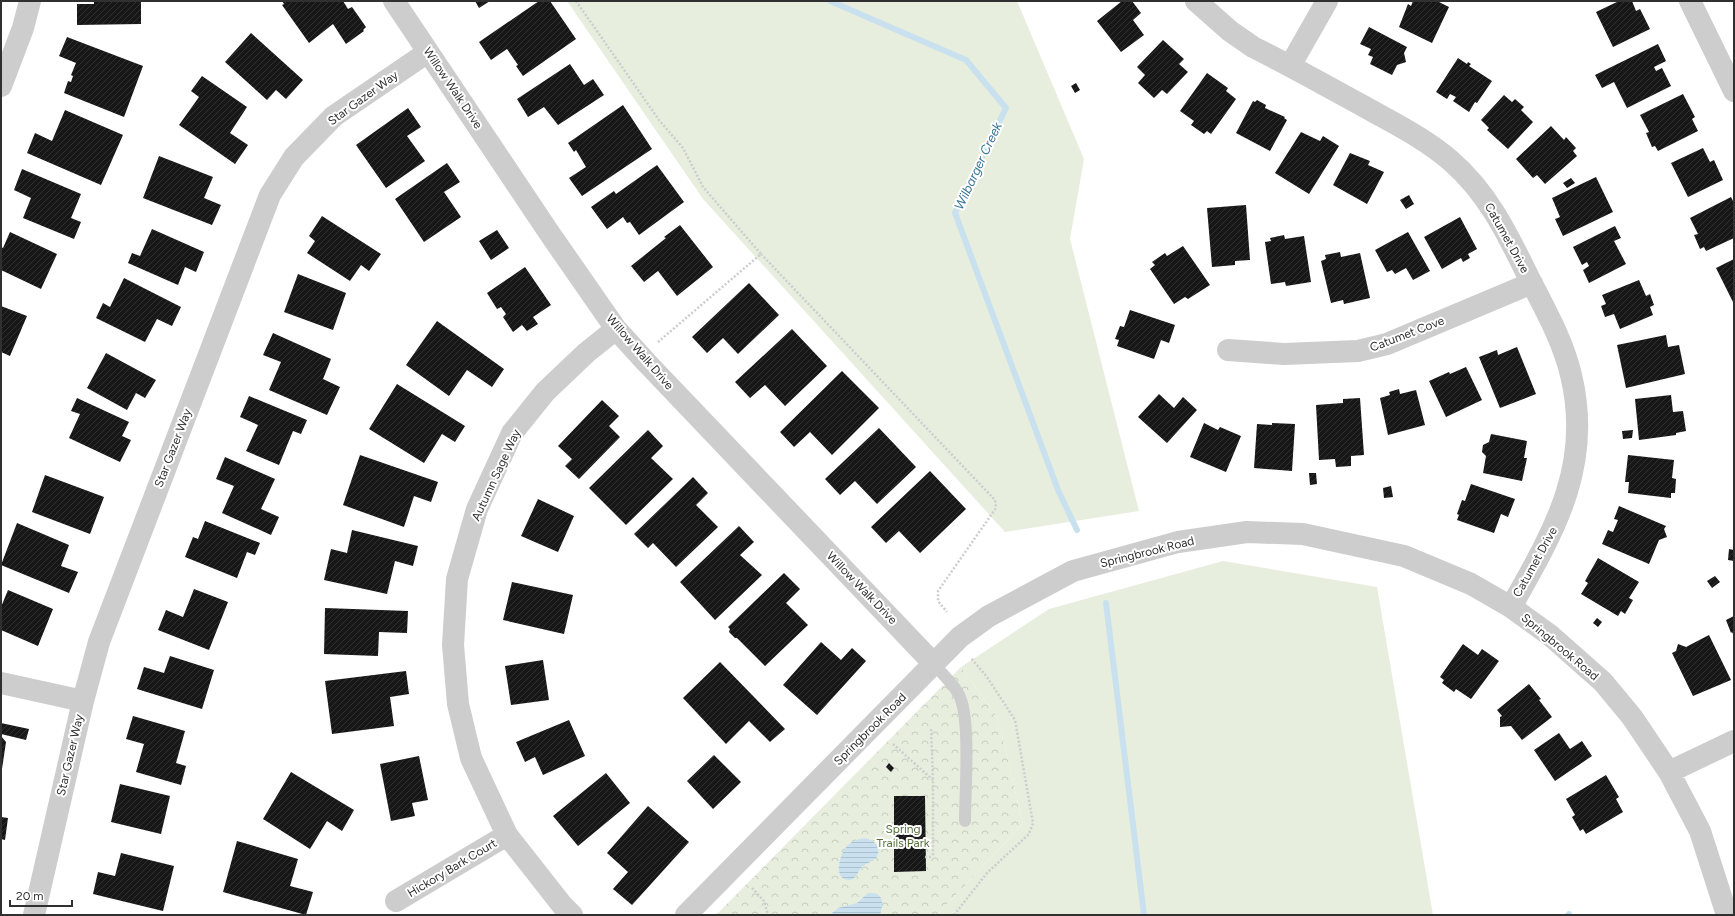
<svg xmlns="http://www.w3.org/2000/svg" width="1735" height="916" font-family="Figtree,sans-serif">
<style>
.grass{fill:#e7eede}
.park{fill:url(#park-crowns)}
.water{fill:url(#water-rules)}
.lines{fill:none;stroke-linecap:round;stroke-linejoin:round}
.stream{stroke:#c9e1ee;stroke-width:6}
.building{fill:url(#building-hatch)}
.path{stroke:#cdcdcd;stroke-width:2.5;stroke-dasharray:2 2;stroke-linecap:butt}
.lane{stroke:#cdcdcd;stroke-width:12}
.street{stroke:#cdcdcd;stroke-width:22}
.labels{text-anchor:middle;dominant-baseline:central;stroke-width:4;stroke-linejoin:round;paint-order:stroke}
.street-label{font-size:12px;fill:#303030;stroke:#fff}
.park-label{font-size:12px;fill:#556f3b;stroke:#fff}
.water-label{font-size:13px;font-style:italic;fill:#397698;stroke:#fff}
</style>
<defs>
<pattern id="park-crowns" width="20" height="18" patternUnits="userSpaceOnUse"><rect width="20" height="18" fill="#e7eede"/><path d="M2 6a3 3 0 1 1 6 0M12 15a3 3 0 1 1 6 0" fill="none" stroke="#c6ccbf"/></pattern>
<pattern id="water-rules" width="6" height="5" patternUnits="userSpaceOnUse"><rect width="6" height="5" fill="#c9e1ee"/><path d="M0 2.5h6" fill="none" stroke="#adc1cc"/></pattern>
<pattern id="building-hatch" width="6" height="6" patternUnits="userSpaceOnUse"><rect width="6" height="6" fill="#171717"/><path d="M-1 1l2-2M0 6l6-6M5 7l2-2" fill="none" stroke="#303030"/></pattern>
</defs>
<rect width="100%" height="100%" fill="#fff"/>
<path class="grass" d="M567 1H1017L1084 159 1070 239 1139 511 1005 532 703 199Z
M1223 561 1377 587 1433 915H937L1023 824 998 718 961 667 1049 609Z"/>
<path class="park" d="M961 667 998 718 1023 824 937 915H716Z"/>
<path class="water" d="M865 838C874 840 883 848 876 858 873 862 865 863 861 868 857 873 856 880 849 880 831 879 841 851 848 845 854 840 859 839 865 838Z
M868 893C884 892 884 903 880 915H830L838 908 857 903Z"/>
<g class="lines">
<path class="stream" d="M830 1 966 60 1006 108 955 213 1058 490 1077 530
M1106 603 1144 915
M1568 915 1569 914"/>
</g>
<path class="building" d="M94 1H141V24L77 25V4H94Z
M282 1H343L348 9 352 7 366 27 363 30 364 31 346 44 333 24 309 43 282 5 284 4Z
M475 1H490L479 8Z
M539 1H550L576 39 523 76 516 66 518 65 507 49 491 60 479 42Z
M1122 1H1132L1141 13 1133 20 1144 35 1121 52 1097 21Z
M1413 1H1437L1449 7 1432 43 1399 27 1408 4 1411 6Z
M1619 1H1632L1636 11 1640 9 1650 29 1613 47 1596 12Z
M1369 27 1407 47 1404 53 1406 62 1397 65 1392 75 1370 64 1373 57 1368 55 1371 49 1360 44Z
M251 33 303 80 286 99 276 90 267 100 225 62Z
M67 37 143 66 124 117 64 93 68 81 71 82 73 76 71 75 76 63 59 56Z
M1163 40 1184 59 1179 64 1188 72 1167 94 1162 90 1154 98 1138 83 1145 75 1137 67Z
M1658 44 1666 61 1654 67 1656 71 1662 68 1671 86 1627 108 1614 82 1602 88 1595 75Z
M1458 58 1467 64 1468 62 1471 64 1469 66 1492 81 1477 103 1475 102 1469 112 1453 101 1456 97 1450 94 1447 99 1436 92Z
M570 64 584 85 593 79 604 95 558 125 544 107 528 117 517 99Z
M1207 73 1228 88 1226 91 1236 99 1211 134 1207 131 1204 134 1191 125 1194 121 1180 111Z
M202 76 247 107 230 133 248 145 235 164 179 125 199 97 191 91Z
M1076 83 1080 90 1075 93 1071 86Z
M1683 94 1695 117 1692 119 1698 131 1658 151 1655 146 1652 147 1646 133 1649 132 1640 115Z
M1504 95 1512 102 1515 99 1524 107 1521 110 1533 122 1508 149 1487 130 1489 128 1481 120Z
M1257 100 1266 105 1265 108 1285 117 1284 118 1287 120 1270 151 1236 133 1253 101 1255 102Z
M623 105 652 149 582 196 569 178 586 167 576 150 574 152 568 143Z
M408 108 421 127 407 136 425 161 386 188 356 145Z
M65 110 123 135 101 185 27 153 35 133 52 141Z
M1551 126 1564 140 1566 137 1576 148 1573 151 1577 156 1545 184 1537 175 1533 178 1516 159Z
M1301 132 1320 141 1323 136 1339 146 1309 194 1275 173Z
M1703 148 1710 162 1714 160 1723 180 1688 197 1671 163Z
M1350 153 1370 161 1368 165 1384 172 1367 204 1333 185Z
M159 156 213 177 204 198 221 205 212 225 143 198Z
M447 163 460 182 444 192 461 217 424 242 395 199Z
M657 165 684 202 639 235 630 222 627 223 623 217 607 229 591 207 614 191 616 194Z
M22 169 81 194 71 218 81 222 74 239 23 218 31 198 14 190Z
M1596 177 1613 212 1563 236 1555 219 1560 217 1552 198Z
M1571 178 1575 183 1567 188 1563 183Z
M1409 195 1414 204 1406 209 1400 200Z
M1731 197 1734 203V238L1706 251 1704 247 1700 249 1694 235 1698 234 1690 218Z
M1246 205 1250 260 1235 261V265L1212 267 1207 208Z
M322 216 381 254 369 271 361 265 350 281 307 253 315 241 309 236Z
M1460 217 1477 249 1468 254 1470 258 1463 262 1461 258 1442 269 1424 237Z
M680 225 713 267 677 296 658 271 644 282 631 266 666 238 664 237Z
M1615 226 1621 238 1614 241 1626 264 1589 283 1583 270 1589 266 1587 262 1582 265 1573 247Z
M152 229 204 252 196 272 185 267 178 285 128 263 132 253 140 256Z
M497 230 509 248 491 260 479 241Z
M10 232 57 254 41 289 1 270V247L3 248Z
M1408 232 1430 271 1413 280 1406 268 1395 274 1392 270 1387 272 1375 250Z
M1284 235 1285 239 1304 236 1311 282 1286 286 1285 282 1271 284 1265 242 1271 241 1270 238Z
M1183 246 1210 285 1188 299 1185 297 1174 304 1150 269 1155 265 1152 262 1165 253 1167 256Z
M1340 252 1341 257 1360 253 1370 298 1344 304 1343 300 1331 303 1321 261 1326 259 1325 255Z
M1734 259V302H1733L1716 268Z
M525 267 551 305 533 317 538 324 527 331 522 325 513 332 503 317 506 314 501 307 497 309 487 293Z
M298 274 346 293 333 330 284 312Z
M124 278 181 307 172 326 157 319 145 342 96 318 103 303 110 307Z
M1639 280 1646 296 1650 294 1654 305 1650 307 1653 315 1620 329 1614 314 1605 317 1601 306 1606 304 1602 295Z
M749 283 779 315 738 354 723 338 707 353 692 337Z
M1 306 27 316 10 356 1 352Z
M1130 310 1175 325 1169 343 1161 340 1154 359 1117 346 1119 340 1115 339 1120 326 1124 327Z
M437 321 504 369 492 387 467 370 449 396 406 365Z
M792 329 827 366 785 406 765 385 750 398 735 382Z
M273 333 331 359 323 379 340 387 327 415 269 390 281 362 263 355Z
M1666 335 1668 347 1679 345 1685 374 1626 388 1617 345Z
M1517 347 1536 394 1500 408 1479 357 1497 350 1498 355Z
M106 353 156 380 145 398 136 393 127 410 87 388Z
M1466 367 1482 400 1446 417 1429 381 1449 372 1450 374Z
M842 371 879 408 832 455 810 432 794 447 780 432Z
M397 384 465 426 455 442 442 434 424 463 369 429Z
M1399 389 1400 394 1416 390 1425 425 1388 435 1380 398 1390 395 1389 392Z
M1159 394 1174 408 1183 397 1197 410 1167 443 1138 417Z
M1671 395 1673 412 1683 411 1686 431 1676 433V435L1639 440 1635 399Z
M249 396 307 420 301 434 293 431 279 465 246 451 258 425 240 417Z
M77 398 129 422 122 436 131 440 120 462 69 438 80 414 71 411Z
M1360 398 1364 455 1351 456V466L1336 467 1335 459 1319 460 1316 405 1343 403V399Z
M602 400 619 416 609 426 620 437 579 479 565 466 572 459 558 446Z
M1204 423 1218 430 1220 427 1241 436 1226 472 1190 457Z
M1272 423 1295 424 1292 471 1254 468 1257 424 1272 425Z
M879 428 916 467 877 504 855 481 840 495 825 479Z
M648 430 663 446 651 458 673 479 626 525 589 488Z
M1633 430 1632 438 1623 439 1622 431Z
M1491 434 1527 441 1524 458H1527L1522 481 1483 473 1486 456 1482 452 1483 445 1489 442Z
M360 455 438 482 431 502 414 496 404 527 343 505Z
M1628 455 1674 460 1672 478 1676 479 1675 493H1671V498L1628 493 1629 482H1625Z
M225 457 275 479 261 509 279 517 271 535 222 513 234 486 216 479Z
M930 471 966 509 920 553 899 531 886 543 871 527Z
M1309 473H1316L1317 484 1310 485Z
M45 475 104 497 90 534 32 512Z
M693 477 708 493 696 505 718 527 676 567 653 543 648 548 634 534Z
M1471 484 1515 499 1508 517 1501 514 1494 533 1457 520 1459 515 1457 514 1462 500 1465 501Z
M1391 486 1393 497 1384 498 1383 488Z
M538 499 574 516 558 552 521 536Z
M1619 506 1666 526 1664 529 1667 537 1659 540 1649 564 1602 544 1608 530 1613 532 1618 520 1614 519Z
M205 521 260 543 255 555 247 552 237 578 185 557 193 537 198 539Z
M17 523 69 545 61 566 78 572 69 593 1 565Z
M739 526 754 542 740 555 762 575 715 620 680 582Z
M352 530 418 546 413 566 395 561 387 594 324 580 331 549 347 553Z
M1729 549 1734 550V561L1728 560Z
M1598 558 1639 582 1629 598 1633 600 1625 614 1621 611 1618 616 1581 594 1588 583 1585 581Z
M784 573 800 589 786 603 808 625 765 666 737 638H735L729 632 730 629 728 627Z
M1715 576 1720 582 1712 588 1707 581Z
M512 582 573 595 564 634 503 620Z
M194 589 228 602 209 650 158 630 166 610 183 617Z
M8 590 53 609 38 646 1 630V607Z
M325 608 408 611 407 633 379 632 378 656 324 654Z
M1734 616V636L1732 632 1731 633 1726 620Z
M1597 618 1602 622 1598 627 1593 623Z
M1709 635 1731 680 1693 696 1672 653 1676 651 1678 644 1686 647Z
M821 642 841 660 852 648 866 661 817 715 783 685Z
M1463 644 1478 655 1482 649 1499 661 1471 699 1456 689 1454 692 1442 683 1444 680 1440 677Z
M170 656 214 670 202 709 137 689 144 667 164 673Z
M543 660 549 700 511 705 505 666Z
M720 662 785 729 770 742 749 721 726 744 683 698Z
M406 671 409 694 390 697 394 726 332 734 325 681Z
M1529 684 1541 699 1539 700 1552 717 1522 740 1511 726 1500 727V717L1502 716 1497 710Z
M133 716 185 731 176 763 186 766 181 785 136 772 144 744 126 739Z
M569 720 585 756 543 775 535 757 525 762 516 742Z
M1 723 29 729 26 740 1 734Z
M1559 733 1570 749 1582 741 1592 756 1555 781 1534 750Z
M1 736 6 742 2 769H1Z
M714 755 741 782 713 809 687 781Z
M419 756 428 800 412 803 415 816 391 821 380 764Z
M889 763 894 768 891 772 886 767Z
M291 772 354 810 342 831 327 821 310 849 263 819Z
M606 773 630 803 578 846 553 816Z
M1606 775 1619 797 1616 799 1623 812 1586 834 1583 829 1580 831 1572 817 1575 815 1566 799Z
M120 784 170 796 161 834 111 822Z
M894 796H925L926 871 894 872Z
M648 806 689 842 632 905 613 889 628 872 607 853Z
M1 817 8 818 5 840 1 839Z
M237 841 298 859 290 886 313 892 306 915 223 892Z
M121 853 174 866 163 911 93 894 98 872 115 876Z"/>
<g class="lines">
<path class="path" d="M576 1 659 120 683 148 703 187 761 254 658 342
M761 254 995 500 996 508 938 591V601L947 612
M893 744 933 780
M925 857H930L933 854V780L931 728
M752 888 764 901 768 915
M954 915 987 873 1029 834 1033 823 1015 720 987 677 971 658"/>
<path class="lane" d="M934 664C942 674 954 684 959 695 971 718 965 792 965 821"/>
<path class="street" d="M394 1 550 234 616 329 646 362 934 664
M1196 1 1230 31 1253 47C1291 66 1328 87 1365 107 1395 124 1426 139 1451 161 1488 193 1508 235 1529 278 1545 309 1563 341 1571 375 1593 466 1554 531 1511 607
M1690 1 1734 91
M1290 66 1327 1
M1 86 23 28 30 1
M1228 350 1284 354 1358 351 1387 344 1532 283
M1 683 83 701
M1669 772 1734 741
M396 901 507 835
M34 915 83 701 99 642 270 195 294 157 334 116 428 52
M572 915 562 905 507 835 471 758 458 704 453 645 457 579 477 509 512 433 545 392 586 353 616 329
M686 915 960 637 989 616 1073 571 1178 542 1247 532 1303 534 1404 556 1471 584 1511 607 1551 636 1603 682 1632 717 1669 772 1700 831 1727 915"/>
</g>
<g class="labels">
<g class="street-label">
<text transform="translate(453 88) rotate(56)">Willow Walk Drive</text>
<text transform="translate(363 98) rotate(-36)">Star Gazer Way</text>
<text transform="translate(1507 238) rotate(61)">Catumet Drive</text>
<text transform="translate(1407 334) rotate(-21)">Catumet Cove</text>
<text transform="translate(640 352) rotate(49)">Willow Walk Drive</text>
<text transform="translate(173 448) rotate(-69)">Star Gazer Way</text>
<text transform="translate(496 475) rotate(-65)">Autumn Sage Way</text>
<text transform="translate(1147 552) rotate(-14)">Springbrook Road</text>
<text transform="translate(1535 562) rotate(-61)">Catumet Drive</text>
<text transform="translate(862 588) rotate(46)">Willow Walk Drive</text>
<text transform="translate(1560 647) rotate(40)">Springbrook Road</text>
<text transform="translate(870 729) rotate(-45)">Springbrook Road</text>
<text transform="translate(70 755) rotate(-77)">Star Gazer Way</text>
<text transform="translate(452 868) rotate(-31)">Hickory Bark Court</text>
</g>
<g class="park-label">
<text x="903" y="829">Spring<tspan x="903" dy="14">Trails Park</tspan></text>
</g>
<g class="water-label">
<text transform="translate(978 166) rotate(-65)">Wilbarger Creek</text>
</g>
</g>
<rect width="1735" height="916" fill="none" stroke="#303030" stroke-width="4"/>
<path d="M10 900v6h62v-6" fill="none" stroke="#303030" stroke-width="2"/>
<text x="16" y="900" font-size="12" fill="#303030" stroke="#ffffff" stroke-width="3" paint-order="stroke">20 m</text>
</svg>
